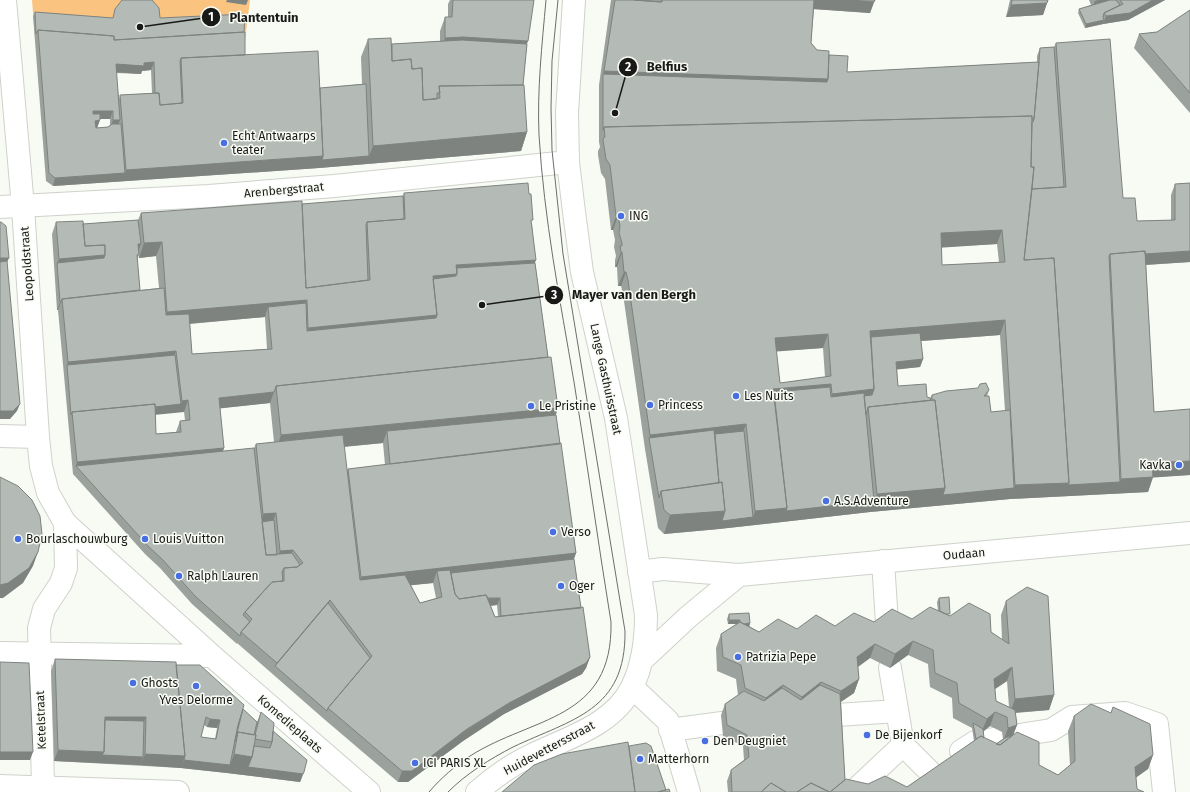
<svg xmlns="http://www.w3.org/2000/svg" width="1190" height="792" font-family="'Fira Sans',sans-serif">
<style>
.green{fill:#fac37f}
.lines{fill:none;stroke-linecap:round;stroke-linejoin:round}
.minor-casing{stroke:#ced2cb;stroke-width:24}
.minor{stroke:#fff;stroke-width:22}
.tram{stroke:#6c6e6a;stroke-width:1}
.wall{fill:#9ba19d;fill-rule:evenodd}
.shaded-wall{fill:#7e837f}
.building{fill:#b4bbb6;stroke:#7e837f;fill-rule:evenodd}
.poi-dot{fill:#476fe2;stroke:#f8fbf4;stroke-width:1.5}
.labels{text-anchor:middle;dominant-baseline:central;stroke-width:3;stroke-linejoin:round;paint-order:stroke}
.poi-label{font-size:12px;fill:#191a18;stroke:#f8fbf4;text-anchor:start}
.street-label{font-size:12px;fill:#191a18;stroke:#f8fbf4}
.leader{fill:none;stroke:#191a18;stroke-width:1.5}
.callout-dot{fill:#191a18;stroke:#f8fbf4;stroke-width:1.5}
.mark-label{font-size:12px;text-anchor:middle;font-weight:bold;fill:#fff}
.callout-label{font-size:13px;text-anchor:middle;font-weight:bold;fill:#191a18;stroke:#f8fbf4;stroke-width:3;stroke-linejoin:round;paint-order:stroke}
</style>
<rect width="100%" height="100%" fill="#f8fbf4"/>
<path class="green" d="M32 0H250L245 40 35 38Z"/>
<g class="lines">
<g class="minor-casing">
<path id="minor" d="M5 0 23 207 38 437 41 466 48 493 65 523 212 656 369 792
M0 207 209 196 334 186 568 162
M0 436 38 437
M883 561 887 623
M639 572 663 569 739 575 1190 533
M0 653 212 656
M641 661 688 617 739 575
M890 668 903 745
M632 687 668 721 689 792
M837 715 897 711
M670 730 722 723
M903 745 930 772 933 779
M961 751 975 742 1051 730 1072 717 1125 713 1157 724 1164 792
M0 786 178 792
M43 787 39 628 44 609 61 583 66 568 65 523
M477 792C493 778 511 765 530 756 566 738 613 726 632 687 643 665 646 639 646 615L616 418 582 272 574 212 568 162 567 113 574 0
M853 792 903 745"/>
</g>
<use href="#minor" class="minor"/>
<path class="tram" d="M429 792C441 778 455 766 470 756 533 716 613 721 611 622 598 542 587 462 574 382 560 300 544 219 539 135 537 90 542 45 546 0
M448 792C467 773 490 759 513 747 572 719 626 711 625 631L563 254 552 150 551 108 552 61 558 0"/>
</g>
<path class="wall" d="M450 0H453L527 44 523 85 527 132 521 151 319 168 53 186 46 181 33 16 35 12 113 18 115 9 160 18 244 32 245 55 320 88 362 84 361 57 368 39 392 44 440 41V31L445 17H448V4ZM151 70 152 93 120 95 119 99 116 73 141 74 142 71ZM100 119H110V125L108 127 97 128Z
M611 0H875L870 13 814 9 811 43 817 50 829 55 847 72 1037 62V56L1040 48 1054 47 1056 43 1123 198 1137 221 1171 220V195L1175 184 1190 183V262L1146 265 1154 412 1190 409V475L1153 477 1148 492 1010 499 870 512 719 529 664 534 658 528 645 449 623 294 621 286H618L617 267H615V260L616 256 614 247 615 240 613 230H611L605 179 601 173 598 155V151L600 147 599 142V85ZM997 244 999 262 942 265V247ZM1000 335 1005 411 991 412 987 396 989 390 932 395 930 398 898 386 897 369 920 367 923 359 921 341ZM823 348 825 377 780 383 776 351Z
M1010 0H1048L1043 15 1006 17Z
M1089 0H1165L1128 20 1103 24 1085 28 1078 13 1079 9 1091 5Z
M1190 10V113L1134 48 1139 34 1157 32Z
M404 193 532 224 535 263 548 357 558 408 556 415 576 553 574 559 581 608 590 657 586 668 582 674 504 714 463 741 408 782H398L324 719 237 643V644L192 604 160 568 145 554 73 474 58 310H57L52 234 56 222 83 224 138 220 141 213 302 204 403 196ZM139 255V258L156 256 159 288 140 290 137 260ZM265 317 267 349 192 354 190 324ZM270 403 274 442 256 444 254 448 223 451 224 448 220 408ZM178 412H184L185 420 180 421 176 432 156 434 155 414ZM383 443 385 465 348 469 347 471 344 447ZM433 583 436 598 420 603 411 585ZM497 605 498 616 495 617 491 606Z
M939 598 949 616 991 632 1002 640 1001 615 1006 601 1054 695 1049 710 1015 713 1017 725 1013 736 1039 765 1058 775 1070 765 1068 731 1074 716 1153 755 1148 769 1136 777 1137 789 1144 792H728L727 781 731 770 744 760 743 746 723 736 721 715 725 704 738 695 736 679 717 671 716 648 721 634 737 624H728L727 619 729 614 750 623 749 626 759 632 835 626 912 619 938 611 937 602ZM908 655 928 664 930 687 952 698 953 718 972 728 974 741 907 787 868 784 845 780 841 702 854 693 859 679 858 667 870 658 890 668ZM1007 681 1009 707 996 701 995 689ZM990 726 1002 732 1003 739 996 744 984 738 983 732Z
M55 659 176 665 243 709 257 722 261 712 273 731 301 780 300 782 227 773 181 768 54 761 51 671ZM204 725 207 727 217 728 215 739 201 737Z"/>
<path class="shaded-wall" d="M227 0H248L246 5 226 2Z
M682 0H851L874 2 870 13Z
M1098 0H1114L1092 9 1095 1Z
M1153 0H1165L1128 20 1103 24 1106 16Z
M1047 3 1043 15 1006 17 1011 5Z
M1104 20 1103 24 1085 28 1086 24Z
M463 37 528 41 523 55 440 52 445 38Z
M154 62 151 70 142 71 141 74 113 72 116 64Z
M604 71 828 79 823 94 603 74Z
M93 111H113L110 119H90Z
M100 120 97 128 92 129 95 121Z
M113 120H120L117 128H110Z
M527 132 521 151 319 168 53 186 55 178 125 173 126 170 323 156H369L373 146Z
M616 216H618L613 230H611Z
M1002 230 997 244 936 248 941 233Z
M162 242 156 256 139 258 144 243Z
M138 244H141L138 252Z
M1190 251V262L1111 267 1110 256Z
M621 252H622L617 267H615Z
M105 255 101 266 57 263 59 259Z
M0 258H9L4 269H0Z
M536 260 531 274 433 290V276L456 265Z
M624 272H626L621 286H618Z
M307 300 302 314 268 307 265 317 162 326 167 312Z
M60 302H61L58 310H57Z
M437 315 432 330 303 342 308 328Z
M1005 320 1000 335 868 345 870 331Z
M828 334 823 348 770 352 775 338Z
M176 351 172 363 67 365 68 362Z
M923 359 920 367 893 370 896 362Z
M831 384 826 398 773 403V389Z
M874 389 869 403 827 408 832 394Z
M274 392 270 403 215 409 219 398Z
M188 400 184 412 73 423V415L181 404 182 401Z
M20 404 17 411 10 419H0V411Z
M558 408 551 426 387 431 383 443 275 453 281 435Z
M746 424 741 438H649L645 449 650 435Z
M224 448 220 459 76 466 77 462Z
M1190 461V475L1147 478 1152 463Z
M1153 477 1148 492 1010 499 870 512 782 522 786 511 874 501 877 494 945 488H1014L1015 485 1069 483 1120 482 1121 479Z
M787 508 782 522 719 529 664 534 670 515 725 511 753 517 755 511Z
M276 513 272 524 261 522 263 514Z
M293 550 289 561 276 562 280 551Z
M38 552 33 566 23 583 3 598H0V585Z
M576 553 571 567 449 573 437 571 433 583 356 591 361 577Z
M500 598 497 605 471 607 473 599Z
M330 600 326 611 275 666 277 663Z
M729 620H740L738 624H728Z
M750 623 749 627 741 624Z
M913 641 908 655 890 668 895 654Z
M875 644 870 658 852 671 857 657Z
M590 657 586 668 582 674 504 714 463 741 408 782H398L402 771 509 703Z
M1012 667 1007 681 989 693 994 679Z
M859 679 854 693 836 705 841 691Z
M821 682 816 696 797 711 802 697Z
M783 685 778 699 760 712 766 698Z
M1054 695 1049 710 1010 713 1015 699Z
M995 712 990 726 981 733 987 719Z
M105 717H146L141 729 103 728Z
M210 719 220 720 217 728 207 727Z
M1017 725 1011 740 1003 742 1008 728Z
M58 750 104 752 143 757 140 765 54 761Z
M0 752H33L30 760H0Z
M145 754 185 756 181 768 140 765Z
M234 754 252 757 304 772 301 780 300 782 227 773Z
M1153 755 1148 769 1130 782 1135 767Z
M184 760 230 765 227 773 181 768Z"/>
<path class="building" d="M122 0H152L159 8 160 18 245 14 244 32 114 40V36L38 30 36 34 35 12 113 18 115 9Z
M453 0H534L528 41 463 37 445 38V17H452Z
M615 0H634L662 2V0H814L811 43 817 50 829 51 828 79 604 71Z
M634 0H662L661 2Z
M851 0H875L874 2Z
M1012 0H1048L1047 3 1011 5Z
M1110 0H1116L1120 5 1104 13 1103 17 1104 20 1086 24 1079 9Z
M1120 0H1153L1130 13 1106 16 1104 13 1123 4Z
M1190 10V93L1139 34 1157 32Z
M38 30 114 36V40L245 32V55L181 58 180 61 182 103 160 105 159 93H155L154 62 144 63V66L116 64 120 120H113V111H93V114H100V120L95 121 96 128 108 127 112 124H121L125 173 55 178 49 173Z
M391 38 392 61 411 59 412 69 422 68 423 100 440 98 439 86 524 85 527 132 373 146 368 39Z
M1110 39 1123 198H1135L1137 221 1175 220V184L1190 183V251L1145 254V251L1110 254 1109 256 1120 482 1068 485 1069 483 1054 258 1024 260 1032 189 1066 187 1056 43Z
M462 40 527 44 523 85 439 86 440 93H437V99L423 100 422 68 412 69 411 59 392 61V44Z
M1054 47 1064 187 1032 189 1034 167H1031L1032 122H1033L1034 119 1039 62 1040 48Z
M318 51 323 156 126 170 120 95 159 93 160 105 183 103 181 58Z
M829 55 848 56 847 72 1039 62 1034 119H1032V116L604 127 603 130V74L827 82 828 79Z
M366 84 369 156 322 160 323 156 320 88Z
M1032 116 1031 167H1034L1024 260 1054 258 1069 483 1015 485 1005 320 870 331 874 389 832 394 831 384 773 389 787 508 755 511 746 424 650 435 628 280 626 272H624L622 252H621L620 246H622V243L619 233 620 226 618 216H616L610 165 606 159 603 140 604 137H605L604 127ZM1002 230 1005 262 942 265 941 233ZM828 334 831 376 780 383 775 338Z
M528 183 529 194H531L533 220H531L536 260 456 265 457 274 433 276 437 315 308 328 307 300 167 312 162 242 144 243 141 213 302 201 306 288 370 280 367 222 405 219 404 193Z
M403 196 404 219 367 222 366 225 368 280 306 288 302 204Z
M138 220 141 244H138L139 254 137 255 140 290 62 299 61 302H60L57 263 104 258 105 255V245L85 246 83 224Z
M83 221 85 246 105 245V255L59 259 56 222Z
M0 222H1L6 226 9 258H0Z
M1145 251 1154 412 1190 409V461L1152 463 1153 477 1121 479 1110 254Z
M7 261 20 404 13 411H0V262Z
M535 263 548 357 276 386 274 392 219 398 224 448 77 462 72 412 155 404 156 434 181 432 180 421 190 420 189 408 188 400 182 401 176 351 68 362 62 299 164 288 166 315 189 314 192 354 272 349 268 307 306 303 307 331 436 318 437 315 433 279 456 276 457 274V268Z
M920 333 923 359 896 362 898 386 926 384 927 397 930 398 931 400 868 407 866 415 864 396 872 395 874 389 871 337Z
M175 355 181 404 155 407V404L72 412 71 415 67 365Z
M551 357 558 408 281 435 276 386Z
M986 383 989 390 984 396H989L991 412 1010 410 1014 488 943 495 945 488 935 400H932V395L946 391 978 388 980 384Z
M830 387 831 397 864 393 874 501 786 511 787 508 774 392Z
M935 400 945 488 877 494 868 407Z
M556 415 560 444 390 464 387 431Z
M714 430 719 483 661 491 659 498 649 438Z
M744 431 753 517 722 521 725 511 722 482 719 483 715 434Z
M343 435 360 580 405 575 420 603 442 597 437 571 450 570 455 594 459 599 486 595 495 617 583 607 590 657 586 663 509 703 467 729 412 771H402L328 708 372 656 330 600 277 663 241 632 252 619 245 612 272 582 284 581V568L297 567 303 563 293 550 280 551 276 513 263 514 256 444Z
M561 443 576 553 361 577 348 469Z
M254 448 266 555 292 553 300 565 297 567 284 568 282 572 283 581 272 582 245 612 243 615 250 622 241 632 240 636 195 596 163 560 148 546 76 466Z
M0 477 18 486 32 500 40 516 42 534 38 552 29 568 8 583 0 585Z
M722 482 725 511 670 515 664 510 661 491Z
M274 520 277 555H266L262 522Z
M574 559 581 608 501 616 500 598H488L486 595 459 599 455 594 451 573Z
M1027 587 1048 596 1054 695 1015 699 1012 667 994 679 996 701 1015 710 1017 725 1008 728 1007 717 995 712 987 719 959 703 957 683 935 673 933 650 913 641 895 654 875 644 857 657 859 679 841 691 821 682 802 697 783 685 766 698 745 688 741 665 723 657 721 634 740 622 759 632 778 619 797 629 816 615 835 626 854 613 874 622 892 609 912 619 930 607 950 616 969 603 990 614 991 632 1009 644 1006 601Z
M949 597 950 614H946L940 611 939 598Z
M328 603 370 658 328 708 327 711 275 666Z
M749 613 750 623 744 624 740 622V620H729V614Z
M55 659 176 662 185 756 145 754 146 717H105L104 752 58 750Z
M0 662 29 663 33 752H0Z
M176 665H200L244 705 238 725 230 765 184 760 185 756ZM206 717 210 719 220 720 216 739 201 737Z
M820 685 840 694 845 780 830 792 811 783 797 792H786L771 783 761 792H732L731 770 749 757 747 735 727 725 725 704 744 691 764 701 782 688 801 700Z
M1091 704 1111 713 1113 707 1150 724 1153 755 1135 767 1137 789 1144 792H830L846 779 868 784 885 776 907 787 981 736 1000 745 1017 732 1039 742V765L1058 775 1075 761 1074 716Z
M243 709 257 722 254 735 238 732 235 741Z
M261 712 274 723 272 742 255 739 256 735H255Z
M105 720 144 721 143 757 102 755 104 752Z
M973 723 983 729 984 738 981 736 976 739Z
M273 731 307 760 304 772 303 774 248 767 252 757 254 746 270 748 272 742Z
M238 732 256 735 252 757 234 754Z
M1013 735 1000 745 996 744 1005 738Z
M628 742 635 792H502L534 765 562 754Z
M646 743 651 746 666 790 658 792H635L629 746Z
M771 783 786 792H761Z
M811 783 829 792H797Z
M669 789 670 792H658Z"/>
<g class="poi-dot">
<circle cx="224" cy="143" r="4"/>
<circle cx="621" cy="216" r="4"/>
<circle cx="736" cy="396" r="4"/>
<circle cx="650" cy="405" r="4"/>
<circle cx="531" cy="406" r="4"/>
<circle cx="1179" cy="465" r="4"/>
<circle cx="826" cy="501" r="4"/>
<circle cx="553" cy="532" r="4"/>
<circle cx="18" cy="539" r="4"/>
<circle cx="145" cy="539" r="4"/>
<circle cx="179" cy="576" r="4"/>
<circle cx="561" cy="586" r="4"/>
<circle cx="738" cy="657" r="4"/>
<circle cx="133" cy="683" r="4"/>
<circle cx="196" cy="686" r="4"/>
<circle cx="867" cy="735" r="4"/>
<circle cx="705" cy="741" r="4"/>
<circle cx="640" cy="759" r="4"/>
<circle cx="415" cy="763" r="4"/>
</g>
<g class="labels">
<g class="poi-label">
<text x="232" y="136">Echt Antwaarps<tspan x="232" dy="14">teater</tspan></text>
<text x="629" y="216">ING</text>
<text x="744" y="396">Les Nuits</text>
<text x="658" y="405">Princess</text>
<text x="539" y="406">Le Pristine</text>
<text x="1171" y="465" text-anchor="end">Kavka</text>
<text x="834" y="501">A.S.Adventure</text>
<text x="561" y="532">Verso</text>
<text x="26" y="539">Bourlaschouwburg</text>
<text x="153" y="539">Louis Vuitton</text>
<text x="187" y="576">Ralph Lauren</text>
<text x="569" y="586">Oger</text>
<text x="746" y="657">Patrizia Pepe</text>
<text x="141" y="683">Ghosts</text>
<text x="196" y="700" text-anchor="middle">Yves Delorme</text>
<text x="875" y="735">De Bijenkorf</text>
<text x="713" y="741">Den Deugniet</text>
<text x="648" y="759">Matterhorn</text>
<text x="423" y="763">ICI PARIS XL</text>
</g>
<g class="street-label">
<text transform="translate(284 190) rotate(-5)">Arenbergstraat</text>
<text transform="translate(27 264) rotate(-94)">Leopoldstraat</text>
<text transform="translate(606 379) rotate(78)">Lange Gasthuisstraat</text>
<text transform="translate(964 554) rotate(-5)">Oudaan</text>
<text transform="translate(41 720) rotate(-92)">Ketelstraat</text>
<text transform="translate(290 724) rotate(41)">Komedieplaats</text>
<text transform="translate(549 748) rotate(-28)">Huidevettersstraat</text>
</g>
</g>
<path class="leader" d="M140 27L211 17M615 113L628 67M482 305L554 295"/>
<g class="callout-dot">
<circle cx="140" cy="27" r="4"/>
<circle cx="615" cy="113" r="4"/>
<circle cx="482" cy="305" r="4"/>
<circle cx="211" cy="17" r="10"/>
<circle cx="628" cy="67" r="10"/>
<circle cx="554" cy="295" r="10"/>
</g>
<g class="mark-label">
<text x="211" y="21">1</text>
<text x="628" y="71">2</text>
<text x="554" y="299">3</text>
</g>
<g class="callout-label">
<text x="264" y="22">Plantentuin</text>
<text x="667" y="71">Belfius</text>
<text x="634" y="299">Mayer van den Bergh</text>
</g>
</svg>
